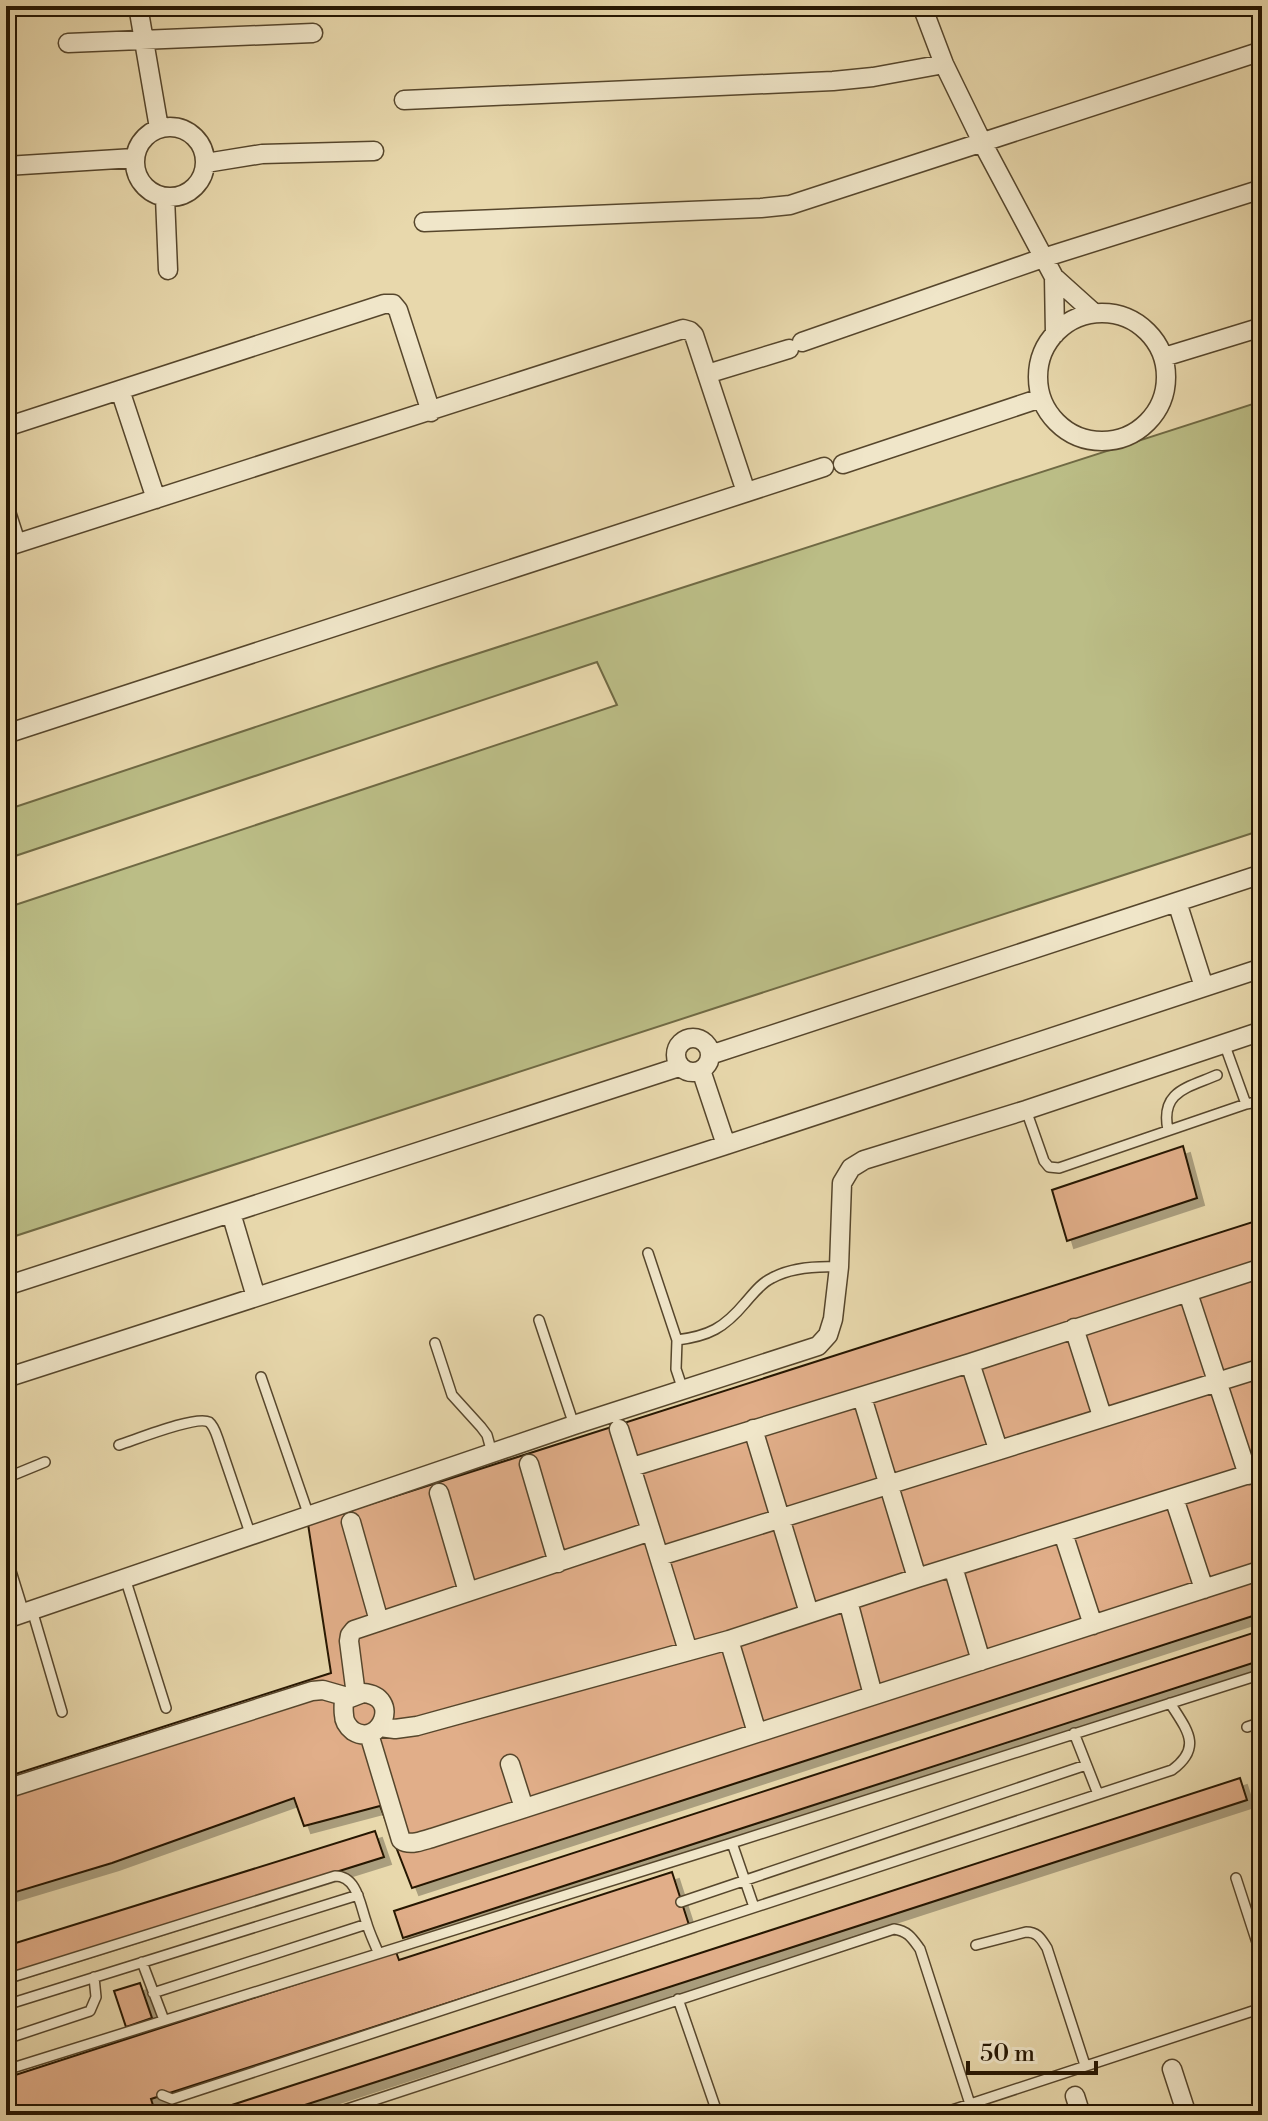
<svg xmlns="http://www.w3.org/2000/svg" width="1268" height="2121" font-family="'Libre Bodoni',serif">
<style>
.green{fill:#bbbd86;stroke:#706a44;stroke-width:2}
.building{fill:#e1ae89;stroke:#251602;stroke-width:2;filter:url(#shadow)}
.lines{fill:none;stroke-linecap:round;stroke-linejoin:round}
.service-casing{stroke:#56462c;stroke-width:12}
.minor-casing{stroke:#56462c;stroke-width:21}
.service{stroke:#f0e6c9;stroke-width:9}
.minor{stroke:#f0e6c9;stroke-width:18}
</style>
<defs>
<filter id="shadow"><feDropShadow dx="7" dy="7" stdDeviation="0" flood-color="#0004"/></filter>
</defs>
<rect width="100%" height="100%" fill="#e8d8ac"/>
<filter id="stains"><feTurbulence type="fractalNoise" baseFrequency=".0025" numOctaves="4"/><feColorMatrix values="0 0 0 0 .2 0 0 0 0 .09 0 0 0 0 .02 0 0 0 .5 -.17"/></filter>
<radialGradient id="worn" r=".72"><stop offset=".6" stop-color="#630" stop-opacity="0"/><stop offset="1" stop-color="#630" stop-opacity=".3"/></radialGradient>
<path class="green" d="M1262 401V830L6 1239V908L617 705 597 662 6 859V810L439 666Z"/>
<path class="building" d="M1183 1146 1197 1198 1067 1241 1052 1190Z
M1262 1219V1613L412 1888 380 1806 304 1826 294 1798 112 1863 6 1895V1777L331 1673 308 1524Z
M1262 1630V1660L403 1938 394 1911Z
M1240 1778 1247 1800 274 2115H201Z
M375 1831 384 1857 6 1975V1946Z
M672 1872 689 1925 151 2099 156 2115H6V2078L396 1952 399 1960Z
M140 1983 152 2018 126 2027 114 1991Z"/>
<g class="lines">
<g class="service-casing">
<path id="service" d="M1224 1043 1246 1104 1257 1102 1262 1106
M1026 1110 1044 1161 1049 1167 1059 1168 1246 1104
M1168 1130C1160 1091 1187 1088 1217 1075
M648 1253 677 1340
M539 1320 574 1425
M435 1343 452 1395 481 1427 487 1435 492 1453
M261 1377 309 1516
M683 1390 676 1369 677 1340C709 1336 724 1328 745 1303 753 1294 761 1283 772 1278 792 1267 817 1266 839 1267
M119 1445C135 1440 196 1415 209 1422 214 1426 216 1433 218 1439L251 1536
M6 1478 45 1462
M6 1555 24 1613
M125 1578 166 1708
M32 1610 62 1712
M1247 1727 1262 1722
M1074 1733 1098 1794
M732 1843 754 1907
M1236 1878 1262 1958
M681 1902 1086 1765
M976 1945 1026 1932C1038 1932 1041 1939 1047 1948L1085 2065
M142 1962 164 2020
M6 1979 335 1876C357 1876 360 1904 366 1921 369 1932 374 1942 378 1952
M153 1993 367 1924
M678 1999 718 2115
M6 2005 358 1895
M6 2039 90 2011 96 1997 94 1977
M6 2070 732 1843 1262 1674
M162 2095 172 2099 1172 1770C1203 1747 1187 1730 1170 1703
M329 2115 894 1929C908 1931 912 1938 920 1949L970 2104
M937 2115 1262 2008"/>
</g>
<g class="minor-casing">
<path id="minor" d="M138 6 159 128
M922 6 944 64 982 142 1054 277 1094 313
M68 43 313 33
M404 100 833 81 873 77 944 64
M135 162a35 35 0 1 1 70 0a35 35 0 1 1-70 0Z
M206 163 262 154 374 151
M6 166 134 158
M165 197 168 270
M424 222 761 208 790 205 1262 51
M1054 277 1055 334
M1038 377a64 64 0 1 1 128 0a64 64 0 1 1-128 0Z
M802 342 1043 258 1262 189
M1164 357 1262 327
M707 374 789 349
M120 390 156 499
M6 427 384 304H393L398 310 431 412
M843 464 1041 398
M6 512 16 543
M6 547 683 329 690 331 694 335 746 492
M6 734 824 467
M1177 902 1204 987
M676 1055a17 17 0 1 1 34 0a17 17 0 1 1-34 0Z
M710 1055 1262 874
M701 1070 726 1145
M231 1213 256 1297
M6 1286 679 1067
M1188 1293 1248 1475
M1074 1328 1102 1416
M970 1363 998 1449
M6 1378 726 1145 1262 968
M862 1397 917 1578
M753 1429 809 1613
M529 1464 558 1563
M632 1467 970 1363 1262 1268
M439 1493 468 1592
M1174 1498 1204 1589
M351 1522 379 1621
M651 1531 688 1651
M1063 1533 1093 1625
M660 1556 1262 1368
M953 1567 981 1661
M848 1601 873 1695
M6 1619 574 1425 818 1346 828 1335 833 1319 839 1267 842 1183 851 1168 864 1160 1026 1110 1262 1031
M729 1640 757 1733
M363 1693C402 1696 381 1748 353 1731 348 1727 344 1722 344 1715 343 1709 344 1702 344 1696L350 1698Z
M356 1695 349 1641 350 1635 354 1630 651 1531 619 1429
M380 1727 395 1729 417 1726 729 1640 917 1578 1262 1470
M369 1734 401 1840C410 1846 421 1841 432 1838L1262 1570
M510 1764 524 1808
M6 1789 312 1691 323 1690 344 1696
M1172 2069 1187 2115
M1075 2096 1081 2115"/>
</g>
<use href="#service" class="service"/>
<use href="#minor" class="minor"/>
</g>
<rect width="1268" height="2121" fill="none" stroke="#e8d8ac" stroke-width="32"/>
<rect x="8" y="8" width="1252" height="2105" fill="none" stroke="#251602" stroke-width="4"/>
<rect x="16" y="16" width="1236" height="2089" fill="none" stroke="#251602" stroke-width="2"/>
<path d="M968 2061v12h128v-12" fill="none" stroke="#251602" stroke-width="4"/>
<text x="980" y="2061" font-size="24" fill="#251602" stroke="#f0e6c9" stroke-width="6" paint-order="stroke">50 m</text>
<rect width="100%" height="100%" filter="url(#stains)"/>
<rect width="100%" height="100%" fill="url(#worn)"/>
</svg>
